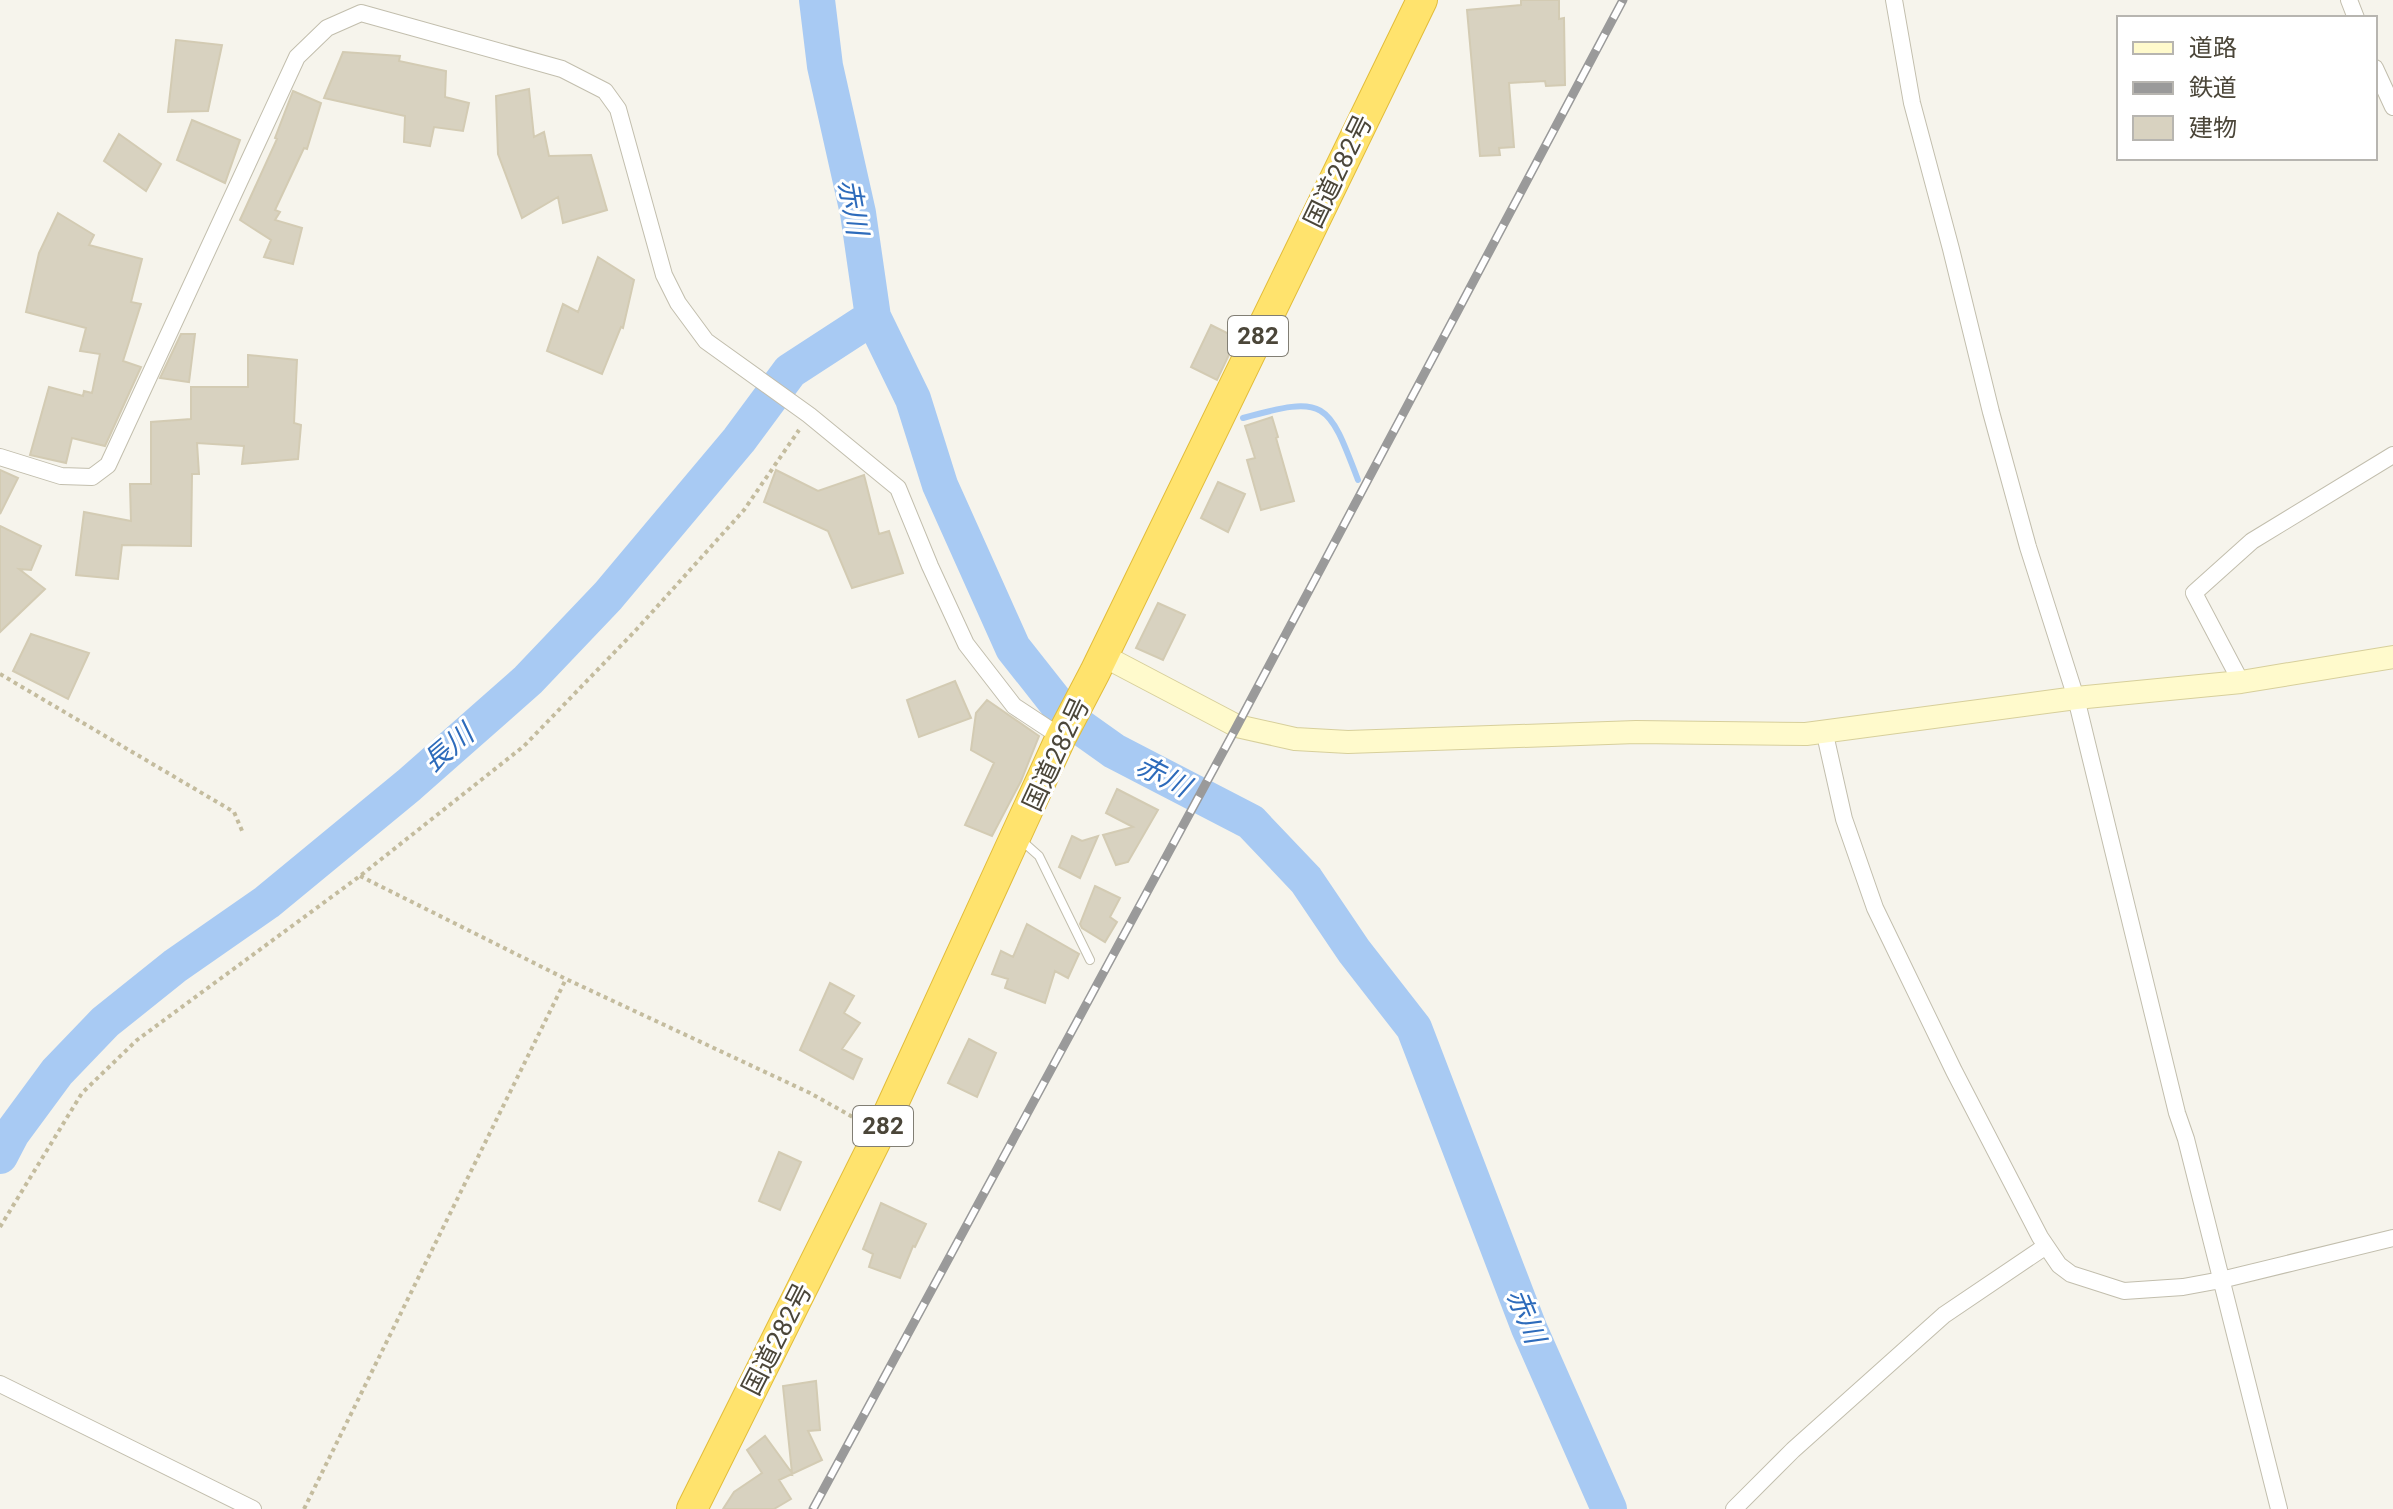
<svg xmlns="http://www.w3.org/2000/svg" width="2393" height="1509" font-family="Roboto,'Noto Sans JP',sans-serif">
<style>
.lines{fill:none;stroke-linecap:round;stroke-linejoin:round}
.stream{stroke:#a8caf3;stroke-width:6}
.river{stroke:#a8caf3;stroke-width:36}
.building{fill:#d8d2c0;stroke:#d3cbb3;stroke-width:2}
.lane-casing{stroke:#c2bead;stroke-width:10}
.street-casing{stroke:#c2bead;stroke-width:18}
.secondary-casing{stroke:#d7cf9b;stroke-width:24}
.highway-casing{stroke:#e2bc3a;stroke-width:32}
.path{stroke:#c4bc9e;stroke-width:4;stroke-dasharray:4 4;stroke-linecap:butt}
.lane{stroke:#fff;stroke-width:8}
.street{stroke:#fff;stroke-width:16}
.secondary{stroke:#fffacc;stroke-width:22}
.highway{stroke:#ffe36d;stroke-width:30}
.rail-casing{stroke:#9a9a9a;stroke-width:9}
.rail{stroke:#fff;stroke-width:6;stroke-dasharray:18;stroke-linecap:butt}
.labels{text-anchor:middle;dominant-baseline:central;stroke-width:6;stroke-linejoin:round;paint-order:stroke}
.shield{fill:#fff;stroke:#817e74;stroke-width:2}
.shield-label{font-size:24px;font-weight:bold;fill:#4b4639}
.street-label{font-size:26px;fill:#4b4639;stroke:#fff}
.water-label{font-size:28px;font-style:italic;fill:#2d6bbb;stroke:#fff}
</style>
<rect width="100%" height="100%" fill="#f6f4ec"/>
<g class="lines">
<path class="stream" d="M1243 418C1326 395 1328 401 1358 480"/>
<path class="river" d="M817 0 825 66 858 213 873 317 913 399 940 485 1013 648 1069 719 1114 751 1251 822 1306 880 1354 951 1414 1028 1529 1328 1609 1509
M0 1156 12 1133 57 1072 105 1022 175 966 267 902 409 785 528 680 608 596 739 440 790 371 873 317"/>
</g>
<path class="building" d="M1521 0H1559V19L1564 18 1565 85 1546 86 1545 81 1509 83 1514 147 1499 148 1500 155 1480 156 1467 10 1521 5Z
M176 40 222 45 208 111 168 112Z
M343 52 400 56 399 61 446 71 445 97 469 103 463 131 434 127 430 146 404 142 405 116 324 98Z
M529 89 534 137 544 132 549 156 591 155 607 210 563 223 558 197 522 218 498 154 496 96Z
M293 91 321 103 307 149 304 148 275 210 280 212 275 220 302 228 293 264 264 257 271 240 240 220 277 139 275 138Z
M192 120 240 140 225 183 177 160Z
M119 134 161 164 146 191 104 161Z
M58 213 94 235 89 245 142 259 131 302 141 304 123 361 141 367 105 446 72 438 66 463 30 455 49 387 83 396 84 391 92 393 100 354 80 351 86 328 26 312 39 253Z
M598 257 634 280 623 328 621 327 602 374 547 351 563 304 578 312Z
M1211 325 1237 338 1217 380 1191 367Z
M181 334H195L189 382 160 378Z
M248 355 297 360 294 423 301 425 298 459 242 464 244 446 197 443 199 474H192L191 546 122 545 118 579 76 575 84 512 131 521 130 484H151V422L191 419V387H248Z
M1272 417 1278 437 1276 438 1294 501 1261 510 1247 460 1255 458 1245 426Z
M0 470 18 478 0 514Z
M776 470 818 491 864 475 879 534 889 531 903 573 852 588 828 531 764 502Z
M1218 482 1245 494 1228 532 1201 518Z
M0 526 41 546 31 570 19 569 45 589 0 632Z
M1158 603 1185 615 1163 660 1136 648Z
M31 634 89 653 68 699 13 671Z
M955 681 971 718 919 737 907 700Z
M987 700 1039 736 1021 781 992 836 965 825 994 763 971 750 976 713Z
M1117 789 1158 810 1128 862 1116 865 1103 835 1133 827 1106 813Z
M1072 836 1082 841 1098 836 1080 878 1059 867Z
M1095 886 1120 898 1110 917 1117 922 1105 942 1082 928 1080 924Z
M1027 924 1079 954 1068 978 1055 971 1045 1003 1005 988 1008 979 992 974 1001 951 1013 957Z
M830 983 854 996 844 1013 860 1023 842 1049 862 1059 853 1079 800 1050Z
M969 1039 996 1053 977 1097 948 1083Z
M779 1152 801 1162 780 1210 759 1201Z
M881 1203 926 1224 915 1247 913 1246 900 1278 869 1267 873 1254 863 1249Z
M816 1381 820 1430 808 1431 822 1460 779 1480 791 1499 774 1509H723L734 1492 762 1473 747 1450 765 1436 792 1473 783 1386Z"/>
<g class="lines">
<g class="lane-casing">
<path id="lane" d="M1021 840 1039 856 1090 960"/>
</g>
<g class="street-casing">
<path id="street" d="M1894 0 1912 103 1951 249 1991 412 2028 547 2076 698 2177 1113 2186 1139 2279 1509
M2349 0 2356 18
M2375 68 2393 107
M0 457 61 476 92 477 108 465 297 57 327 28 361 13 562 69 605 91 618 109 664 275 678 303 706 341 809 415 898 488 930 566 966 644 1014 706 1061 737
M2241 682 2194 593 2252 541 2393 455
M1824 730 1844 819 1875 908 1954 1071 2040 1237 2059 1265 2071 1274 2124 1291 2183 1287 2221 1280 2393 1238
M0 1384 253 1509
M1734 1509 1793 1450 1944 1315 2046 1246"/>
</g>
<g class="secondary-casing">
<path id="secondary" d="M1102 655 1237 726 1295 739 1348 742 1636 732 1806 734 2076 698 2241 682 2393 657"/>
</g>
<g class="highway-casing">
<path id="highway" d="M692 1509 880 1132 1061 737 1095 672 1422 0"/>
</g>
<path class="path" d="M0 674 234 812 243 833
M360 876 566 979 810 1093 860 1121
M0 1227 82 1093 137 1040 360 876 524 746 636 630 744 510 799 430
M304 1509 566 979"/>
<use href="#lane" class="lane"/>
<use href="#street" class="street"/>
<use href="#secondary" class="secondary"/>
<use href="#highway" class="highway"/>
<g class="rail-casing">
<path id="rail" d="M813 1509 1237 726 1623 0"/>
</g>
<use href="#rail" class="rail"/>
</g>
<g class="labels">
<g class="shield">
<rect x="1228" y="316" width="60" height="40" rx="6"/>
<rect x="853" y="1106" width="60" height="40" rx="6"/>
</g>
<g class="shield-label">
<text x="1258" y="336">282</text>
<text x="883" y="1126">282</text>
</g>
<g class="street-label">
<text transform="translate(1338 171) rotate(-64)">国道282号</text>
<text transform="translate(1056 754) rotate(-65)">国道282号</text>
<text transform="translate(777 1339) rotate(-63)">国道282号</text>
</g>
<g class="water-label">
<text transform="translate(853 207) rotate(80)">赤川</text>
<text transform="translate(448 748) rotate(-40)">長川</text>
<text transform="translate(1163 776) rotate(27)">赤川</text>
<text transform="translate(1526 1316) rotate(68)">赤川</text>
</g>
</g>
<rect x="2117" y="16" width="260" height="144" fill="#ffffff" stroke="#b7b5b0" stroke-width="2"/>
<rect x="2133" y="42" width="40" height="12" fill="#fffacc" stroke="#b7b5b0" stroke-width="2"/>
<text x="2189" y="56" font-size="24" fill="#4b4639">道路</text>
<rect x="2133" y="82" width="40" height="12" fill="#9a9a9a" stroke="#b7b5b0" stroke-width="2"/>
<text x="2189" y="96" font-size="24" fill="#4b4639">鉄道</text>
<rect x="2133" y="116" width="40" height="24" fill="#d8d2c0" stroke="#b7b5b0" stroke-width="2"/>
<text x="2189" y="136" font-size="24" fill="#4b4639">建物</text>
</svg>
